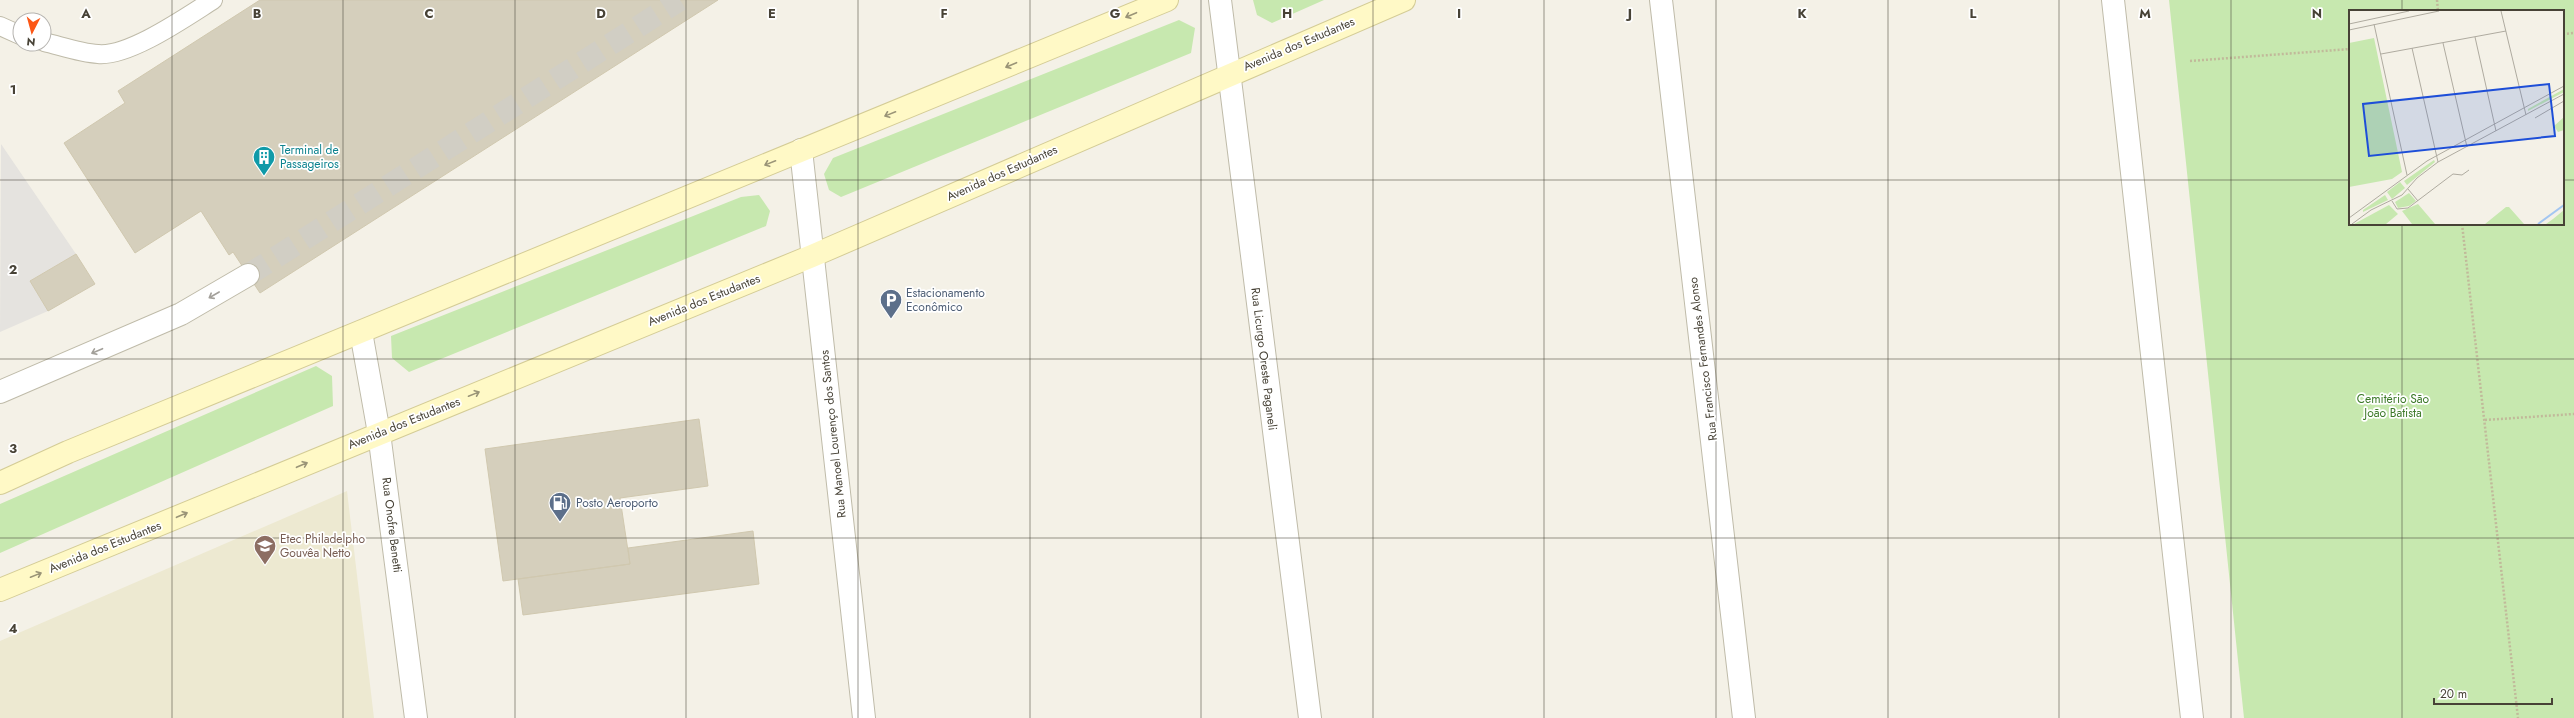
<svg xmlns="http://www.w3.org/2000/svg" width="2574" height="718" font-family="Jost,sans-serif">
<style>
.education{fill:#ede9d1}
.green{fill:#c7e8af;fill-rule:evenodd}
.parking{fill:#e5e3df}
.building{fill:#d5cfbc;stroke:#d0c8af}
.lines{fill:none;stroke-linecap:round;stroke-linejoin:round}
.minor-tunnel{stroke:#d1cec4;stroke-width:22;stroke-dasharray:22 11;stroke-linecap:butt}
.service-casing{stroke:#bfbba9;stroke-width:20}
.minor-casing{stroke:#bfbba9;stroke-width:24}
.tertiary-casing{stroke:#bfbba9;stroke-width:24}
.secondary-casing{stroke:#d4cc96;stroke-width:24}
.path{stroke:#c1b99a;stroke-width:2.5;stroke-dasharray:2 2;stroke-linecap:butt}
.service{stroke:#fff;stroke-width:18}
.minor{stroke:#fff;stroke-width:22}
.tertiary{stroke:#fff;stroke-width:22}
.secondary{stroke:#fff9c6;stroke-width:22}
.oneway{stroke:#9a9477}
.oneway2{stroke:#a3a09a}
.grid{fill:none;stroke:#474236;stroke-width:1;stroke-opacity:0.55}
.labels{text-anchor:middle;dominant-baseline:central;stroke-width:3.5;stroke-linejoin:round;paint-order:stroke}
.street-label{font-size:12px;fill:#474236;stroke:#fff}
.culture-label{font-size:12px;fill:#0d838f;stroke:#fff;text-anchor:start}
.service-label{font-size:12px;fill:#4e5e75;stroke:#fff;text-anchor:start}
.park-label{font-size:12px;fill:#3c7928;stroke:#fff}
.education-label{font-size:12px;fill:#785e54;stroke:#fff;text-anchor:start}
.inset-river{fill:none;stroke:#a3c6f1;stroke-width:2}
.inset-road{fill:none;stroke:#afaba0;stroke-width:1}
.view{fill:#1d4ed8;fill-opacity:0.15;stroke:#1d4ed8;stroke-width:2}
.inset-edge{fill:none;stroke:#474236;stroke-width:2}
.grid-label{font-size:13px;text-anchor:middle;font-weight:bold;fill:#474236;stroke:#fff;stroke-width:3.5;stroke-linejoin:round;paint-order:stroke}
</style>
<rect width="100%" height="100%" fill="#f4f1e7"/>
<path class="education" d="M347 491 374 718H0V641Z"/>
<path class="green" d="M1253 0H1324L1272 23 1257 15Z
M2169 0H2574V718H2244ZM2350 11H2563V224H2350Z
M1179 20 1195 28 1191 53 841 197 829 190 824 174 833 158Z
M759 195 770 211 766 226 409 372 392 358 391 336 741 197Z
M316 366 332 376 333 406 0 553V504Z"/>
<path class="parking" d="M1 144 76 254 30 281 48 311 0 332Z"/>
<path class="building" d="M260 0H718L260 293 233 252 229 255 201 211 135 253 64 143 125 103 118 91Z
M76 254 95 284 48 311 30 281Z
M699 419 708 486 620 498 630 564 503 581 485 449Z
M753 531 759 584 523 615 518 579 630 564 628 548Z"/>
<g class="lines">
<path class="minor-tunnel" d="M248 275 680 0"/>
<g class="service-casing">
<path id="service" d="M0 26 20 35
M44 42C61 46 80 53 98 54 129 57 186 17 213 0"/>
</g>
<g class="minor-casing">
<path id="minor" d="M1220 0 1310 718
M1661 0 1744 718
M801 150 864 718
M0 392 181 314 248 275"/>
</g>
<g class="tertiary-casing">
<path id="tertiary" d="M2113 0 2192 718
M361 332 379 433 416 718"/>
</g>
<g class="secondary-casing">
<path id="secondary" d="M0 483 68 452 1167 0
M0 590 812 256 1404 0"/>
</g>
<path class="path" d="M2437 0 2438 11
M2563 34 2574 33
M2190 61 2350 49
M2462 224 2518 718
M2485 420 2574 414"/>
<use href="#service" class="service"/>
<use href="#minor" class="minor"/>
<use href="#tertiary" class="tertiary"/>
<use href="#secondary" class="secondary"/>
</g>
<defs><path id="oneway-shaft" d="M-6 0H5M1.5-3L5.5 0L1.5 3" fill="none" stroke-width="1.6" stroke-linecap="round" stroke-linejoin="round"/></defs>
<g class="oneway">
<use href="#oneway-shaft" transform="translate(1131 15) rotate(157)"/>
<use href="#oneway-shaft" transform="translate(1011 65) rotate(157)"/>
<use href="#oneway-shaft" transform="translate(890 114) rotate(158)"/>
<use href="#oneway-shaft" transform="translate(770 163) rotate(158)"/>
<use href="#oneway-shaft" transform="translate(474 394) rotate(-22)"/>
<use href="#oneway-shaft" transform="translate(302 465) rotate(-23)"/>
<use href="#oneway-shaft" transform="translate(182 515) rotate(-23)"/>
<use href="#oneway-shaft" transform="translate(36 575) rotate(-22)"/>
</g>
<g class="oneway2">
<use href="#oneway-shaft" transform="translate(214 295) rotate(150)"/>
<use href="#oneway-shaft" transform="translate(97 351) rotate(157)"/>
</g>
<path class="grid" d="M172 0V718M343 0V718M515 0V718M686 0V718M858 0V718M1030 0V718M1201 0V718M1373 0V718M1544 0V718M1716 0V718M1888 0V718M2059 0V718M2231 0V718M2402 0V11M0 180H2350M2563 180H2574M2402 224V718M0 359H2574M0 538H2574"/>
<defs>
<g id="building-pin" transform="scale(1.15)"><path d="M0 17L-7.5 6A9.5 9.5 0 1 1 7.5 6Z" fill="#0f9aa8" stroke="#fff"/><path d="M-4-6H4V6H1V3H-1V6H-4ZM-2.5-4.3h1.7v1.8h-1.7ZM.8-4.3h1.7v1.8H.8ZM-2.5-1h1.7V.8h-1.7ZM.8-1h1.7V.8H.8Z" fill="#fff"/></g>
<g id="parking-pin" transform="scale(1.15)"><path d="M0 17L-7.5 6A9.5 9.5 0 1 1 7.5 6Z" fill="#5c6f8a" stroke="#fff"/><path d="M-3.5-5.5H1a3.5 3.5 0 0 1 0 7H-1V5.5H-3.5ZM-1-3.4V-.6H.8a1.4 1.4 0 0 0 0-2.8Z" fill="#fff"/></g>
<g id="fuel-pin" transform="scale(1.15)"><path d="M0 17L-7.5 6A9.5 9.5 0 1 1 7.5 6Z" fill="#5c6f8a" stroke="#fff"/><path d="M-5.5-6h7V0h2V4h1.3V-2.5L3-4.5l.8-.8L6-3V5H2.5V1h-1V6h-7ZM-4.2-4.7v3.2H.2V-4.7Z" fill="#fff"/></g>
<g id="university-pin" transform="scale(1.15)"><path d="M0 17L-7.5 6A9.5 9.5 0 1 1 7.5 6Z" fill="#8d6e63" stroke="#fff"/><path d="M0-5L7-2L0 1L-7-2ZM-4 1L0 2.5L4 1V4Q0 6-4 4Z" fill="#fff"/></g>
</defs>
<g fill-rule="evenodd">
<use href="#building-pin" x="264" y="157"/>
<use href="#parking-pin" x="891" y="300"/>
<use href="#fuel-pin" x="560" y="503"/>
<use href="#university-pin" x="265" y="546"/>
</g>
<g class="labels">
<g class="street-label">
<text transform="translate(1299 44) rotate(-23)">Avenida dos Estudantes</text>
<text transform="translate(1002 173) rotate(-24)">Avenida dos Estudantes</text>
<text transform="translate(704 300) rotate(-22)">Avenida dos Estudantes</text>
<text transform="translate(1264 359) rotate(83)">Rua Licurgo Oreste Paganeli</text>
<text transform="translate(1703 359) rotate(-97)">Rua Francisco Fernandes Alonso</text>
<text transform="translate(404 423) rotate(-22)">Avenida dos Estudantes</text>
<text transform="translate(833 434) rotate(-96)">Rua Manoel Lourenço dos Santos</text>
<text transform="translate(392 525) rotate(83)">Rua Onofre Benetti</text>
<text transform="translate(105 547) rotate(-22)">Avenida dos Estudantes</text>
</g>
<g class="culture-label">
<text x="280" y="150">Terminal de<tspan x="280" dy="14">Passageiros</tspan></text>
</g>
<g class="service-label">
<text x="906" y="293">Estacionamento<tspan x="906" dy="14">Econômico</tspan></text>
<text x="576" y="503">Posto Aeroporto</text>
</g>
<g class="park-label">
<text x="2393" y="399">Cemitério São<tspan x="2393" dy="14">João Batista</tspan></text>
</g>
<g class="education-label">
<text x="280" y="539">Etec Philadelpho<tspan x="280" dy="14">Gouvêa Netto</tspan></text>
</g>
</g>
<g transform="translate(2349 10)">
<rect width="215" height="215" fill="#f4f1e7"/>
<path d="M25 28 53 162 43 169 0 177V33ZM215 79V82L179 101V99ZM215 107V120L209 122 205 116ZM85 150 86 152 58 175 55 171ZM51 172 56 178 43 189 38 182ZM60 183 67 191 60 196 49 198 46 192ZM36 185 39 190 14 202V200ZM69 194 86 214H63L53 201ZM40 195 49 204 37 214H5ZM160 197 175 214H136L157 197ZM215 200V214H197L204 209Z" fill="#c7e8af"/>
<path class="inset-river" d="M189 214 215 195"/>
<path class="inset-road" d="M152 1 177 105M0 14 60 1M25 14 58 165M0 20 90 1M126 27 147 121M94 33 118 137M63 38 89 152M32 44 157 21M186 108 215 91M59 179 69 191M43 191 48 199 59 198 104 164 113 165 120 160M0 208 78 151 215 76M3 214 22 200 53 185 68 168 89 152 215 84"/>
<path class="view" d="M200 74 206 126 20 146 14 94Z"/>
<rect width="215" height="215" class="inset-edge"/>
</g>
<g class="grid-label">
<text x="86" y="18">A</text>
<text x="257" y="18">B</text>
<text x="429" y="18">C</text>
<text x="601" y="18">D</text>
<text x="772" y="18">E</text>
<text x="944" y="18">F</text>
<text x="1115" y="18">G</text>
<text x="1287" y="18">H</text>
<text x="1459" y="18">I</text>
<text x="1630" y="18">J</text>
<text x="1802" y="18">K</text>
<text x="1973" y="18">L</text>
<text x="2145" y="18">M</text>
<text x="2317" y="18">N</text>
<text x="13" y="94">1</text>
<text x="13" y="274">2</text>
<text x="13" y="453">3</text>
<text x="13" y="633">4</text>
</g>
<g transform="translate(32 32) rotate(186)"><circle r="19" fill="#ffffff" stroke="#b5b3af"/>
<path d="M0-3L7 15L0 10L-7 15Z" fill="#fc5716"/>
<text y="-6" font-size="11" font-weight="bold" text-anchor="middle" fill="#474236">N</text>
</g>
<path d="M2434 698v6h118v-6" fill="none" stroke="#474236" stroke-width="2"/>
<text x="2440" y="698" font-size="12" fill="#474236" stroke="#ffffff" stroke-width="3" paint-order="stroke">20 m</text>
</svg>
